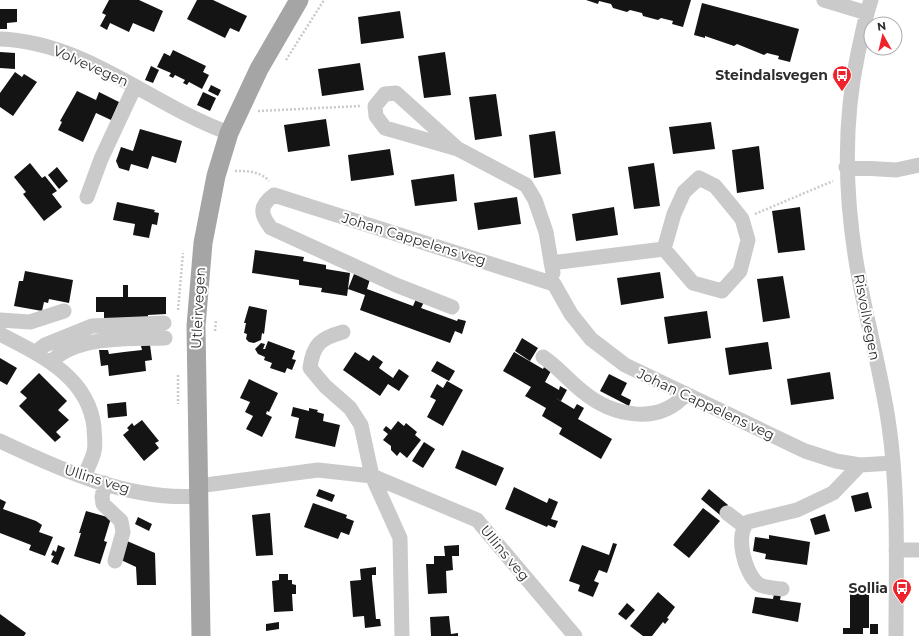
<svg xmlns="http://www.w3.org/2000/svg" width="919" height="636" font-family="Montserrat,sans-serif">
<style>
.building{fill:#141414}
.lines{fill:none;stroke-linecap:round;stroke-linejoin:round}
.path{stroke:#cacaca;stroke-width:2.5;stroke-dasharray:2 2;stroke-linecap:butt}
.minor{stroke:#cacaca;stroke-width:15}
.major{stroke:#a5a5a5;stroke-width:19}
.labels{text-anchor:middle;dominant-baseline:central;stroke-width:4;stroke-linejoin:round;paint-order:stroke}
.street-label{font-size:14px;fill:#2d2d2d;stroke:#fff}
.poi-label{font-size:14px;font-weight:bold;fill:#2d2d2d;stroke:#fff;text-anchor:end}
</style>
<rect width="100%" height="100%" fill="#fff"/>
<path class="building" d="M109 0H139L163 11 154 32 133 23 129 32 110 23 107 30 100 26 106 15 102 13Z
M197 0H213L247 16 239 32 230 28 225 38 187 19Z
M586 0H691L683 27 672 24 673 21 661 18 658 20 643 16 642 13 630 10 627 12 613 8 611 4 599 1 598 4Z
M702 3 799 29 790 62 778 59 779 56 767 53 764 55 737 44 734 46 705 36V38L694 35Z
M0 9H17V22L7 23V29H0Z
M400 11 404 38 361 44 358 17Z
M173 50 206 66 203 72 209 75 202 89 189 82 187 85 183 83 185 80 175 75 173 78 169 76 171 73 157 67 164 53 170 56Z
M0 52 15 53V69L0 68Z
M445 52 451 95 424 98 418 56Z
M360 63 364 90 322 96 318 69Z
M151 66 159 70 153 83 145 80Z
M15 72 22 77 24 74 37 82 13 116 0 107V93Z
M211 85 221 90 218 96 208 91Z
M77 91 96 100 99 92 119 102 111 120 96 113 83 142 58 130 62 122 60 121Z
M203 92 216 98 210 111 197 105Z
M496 94 502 136 475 140 469 97Z
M326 119 330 146 288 152 284 125Z
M711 122 715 149 673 154 669 127Z
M140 129 182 141 176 163 152 156 148 169 131 164 129 171 119 168 116 161 121 147 133 151Z
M555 131 561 174 534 178 529 135Z
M759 146 764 189 737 193 732 150Z
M390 149 394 175 351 181 348 155Z
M30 163 42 178 45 176 57 191 52 194 62 207 44 221 23 194 26 192 14 177Z
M654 163 660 206 634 209 628 167Z
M57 167 68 181 59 189 48 175Z
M454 174 457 201 415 206 411 180Z
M517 197 521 224 478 230 474 203Z
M117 202 155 210 154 212 159 213 157 225 152 224 149 238 133 235 135 224 113 220Z
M614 207 618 235 576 241 572 214Z
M800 207 805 250 778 253 772 211Z
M255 250 304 257 303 261 326 265V269L350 273 347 296 321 292 322 288 299 285V280L252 273Z
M25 271 73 280 69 303 49 299 48 303 44 302 42 311 14 306 19 281H23Z
M660 272 664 298 621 305 617 278Z
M354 274 370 279 367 289 413 306 416 299 424 302 421 308 457 321 458 319 466 321 462 334 455 331 450 343 360 310 365 295 348 289Z
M783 276 790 318 763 322 757 279Z
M123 285H128V297H166V314L148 315V320L104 321V312H96V297H123Z
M249 306 267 310 264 334 262 333 261 340 254 343 249 342 246 339 247 334 244 333 246 323H244Z
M707 311 711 338 668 344 664 317Z
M522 338 538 348 530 361 515 351Z
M268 341 295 351 292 359 296 360 292 370 287 368 285 373 270 368 272 363 264 360 265 357 258 354 255 349 261 343 265 344 263 349H265Z
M768 342 772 369 729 375 725 348Z
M150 345 152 360 145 361 146 371 109 376 108 365 101 366 99 350H108L109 354 124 352 142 350 141 346Z
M355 352 369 361 373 355 383 362 379 368 393 378 399 369 409 376 399 391 388 384 380 396 343 370Z
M514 352 543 369 544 367 551 371 545 382 559 390 560 386 567 390 561 401 554 397 574 409 577 404 584 408 578 419 612 439 601 459 559 434 562 428 542 416 546 408 525 396 531 387 503 371Z
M0 358 17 368 7 385 0 381Z
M437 361 455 371 449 381 431 371Z
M830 372 834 399 791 405 787 379Z
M39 373 67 401 58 410 69 420 56 432 61 437 55 442 19 406 27 398 20 392Z
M609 374 627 383 621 395 631 400 629 406 600 391Z
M249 379 278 393 269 412 267 411 266 414 272 417 262 437 246 429 253 416 245 412 250 402 240 398Z
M447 381 463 390 443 426 427 417 436 400 430 397 437 384 443 388Z
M126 402 127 416 108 418 107 404Z
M293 407 309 411V408L318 410 317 412 324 414 323 421 340 425 335 447 295 438 299 418 291 416Z
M142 420 159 441 155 443 159 448 144 461 123 435 129 430 127 428 132 423 134 426Z
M398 421 404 426 406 423 417 432 415 435 421 440 407 458 400 452 397 456 391 450V446L383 440 388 434 383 430 386 426 391 430Z
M424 442 435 449 423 468 412 461Z
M462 450 504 468 496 486 455 468Z
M514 487 547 503 549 498 558 502 551 519 558 521 555 528 548 525 547 527 505 509Z
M319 489 335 495 332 502 316 496Z
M709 489 728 505 720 515 701 499Z
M868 492 872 508 855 512 851 496Z
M0 499 6 502 3 509 36 521 42 525 39 532 53 537 45 556 29 550 31 545 0 533Z
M313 503 347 515 346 518 354 521 349 535 341 532 338 539 304 527Z
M703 508 720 521 689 558 673 545Z
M86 511 111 518 104 541 107 542 100 564 74 556 81 533H79Z
M270 513 273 555 256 556 252 515Z
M825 514 830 531 815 535 810 519Z
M138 517 152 524 149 531 135 524Z
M769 535 810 542 807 565 765 559 766 554 753 551 755 537 769 539Z
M127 541 155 553 156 585H137L136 567 119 559Z
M613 543 617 544 607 573 599 570 594 581 599 583 593 597 578 591 580 585 569 581 582 545 609 555Z
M58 545 65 548 58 565 51 562 54 556 51 555 53 550 56 552Z
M459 545V556H452L453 570 446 571 447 593 428 594 426 564H434V556H445L444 546Z
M376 567V575H372V579L376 619H380L381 626 365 628 364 616 353 617 350 581 361 580 360 569Z
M279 574H288V580H292V584L296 585V594H292L293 611 274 612 272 581 279 580Z
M850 590H869V628H863V634H843V628H850Z
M658 592 675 607 667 618 669 619 665 624 663 622 652 636H643L630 626Z
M774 594 781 595 780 600 801 603 798 622 752 613 755 597 773 599Z
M627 603 635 610 626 620 618 614Z
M0 614 26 633 24 636H0Z
M449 616 451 634 458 633V636H431L430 617Z
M279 622V629L266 631V624Z
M870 624H878V634H870Z"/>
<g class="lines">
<path class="path" d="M286 60 324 0
M258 111 360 106
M235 171C247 171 260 171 269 181
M755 214 833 181
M178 310 183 253
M215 331 216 320
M178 375V404"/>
<path class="minor" d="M824 0 867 13
M871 0C865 17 862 36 858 53 842 128 845 203 859 278 868 327 882 376 889 426 899 496 896 566 896 636
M0 39C86 42 151 105 229 133
M458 149 385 128 376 116 375 106 385 94 396 93 458 149 526 185 535 200 546 232 553 273
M846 167 896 170 919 165
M87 197 101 159 135 86
M551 263 664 249 693 283 722 291 740 271 748 240 742 219 734 209 715 186 699 178 684 192 674 214 664 249
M452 307 396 285 271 228C260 214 259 206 274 195L554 284 571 314 591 339 625 365 805 451 836 461 860 465 893 463
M0 320 30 322 64 311
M343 332C321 338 313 344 310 368L325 386 350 408 361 425 372 476 400 538 402 636
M0 334C40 355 88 376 94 427 94 435 96 444 94 452 92 460 87 469 84 477
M36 352 45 345 92 326 164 323
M543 357C558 367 568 380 582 391 612 416 658 426 686 394
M51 362C76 335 130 339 165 338
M0 441C61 470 129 501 198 496
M105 483 102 497 103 504 121 521 123 532 115 561
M198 486 318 470 372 476 477 520 575 636
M727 513 744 526
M896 550H919
M782 589C776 588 764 588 758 584 744 572 735 535 748 522L797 510 833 493 860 465"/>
<path class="major" d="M201 636 196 326 203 243 216 176 229 133 259 69 299 0"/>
</g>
<defs>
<g id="bus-pin" transform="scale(1)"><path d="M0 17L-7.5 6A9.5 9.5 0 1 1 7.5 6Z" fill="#ef232b" stroke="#fff"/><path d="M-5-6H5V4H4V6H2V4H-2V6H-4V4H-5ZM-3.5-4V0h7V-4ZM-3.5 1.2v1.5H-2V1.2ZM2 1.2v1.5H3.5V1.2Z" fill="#fff"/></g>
</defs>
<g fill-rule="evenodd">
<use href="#bus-pin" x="842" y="75"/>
<use href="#bus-pin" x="902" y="588"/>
</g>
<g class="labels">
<g class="street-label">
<text transform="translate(91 66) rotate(24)">Volvevegen</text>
<text transform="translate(414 239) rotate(17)">Johan Cappelens veg</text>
<text transform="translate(198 308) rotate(-87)">Utleirvegen</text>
<text transform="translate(867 317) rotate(79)">Risvollvegen</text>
<text transform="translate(706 404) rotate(25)">Johan Cappelens veg</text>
<text transform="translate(97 479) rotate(17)">Ullins veg</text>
<text transform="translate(505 553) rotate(50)">Ullins veg</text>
</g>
<g class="poi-label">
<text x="828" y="75">Steindalsvegen</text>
<text x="888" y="588">Sollia</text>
</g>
</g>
<g transform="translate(883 36) rotate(352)"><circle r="19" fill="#ffffff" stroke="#ababab"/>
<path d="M0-3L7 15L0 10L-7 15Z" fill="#ef232b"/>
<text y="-6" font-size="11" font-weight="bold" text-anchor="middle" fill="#2d2d2d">N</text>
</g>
</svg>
